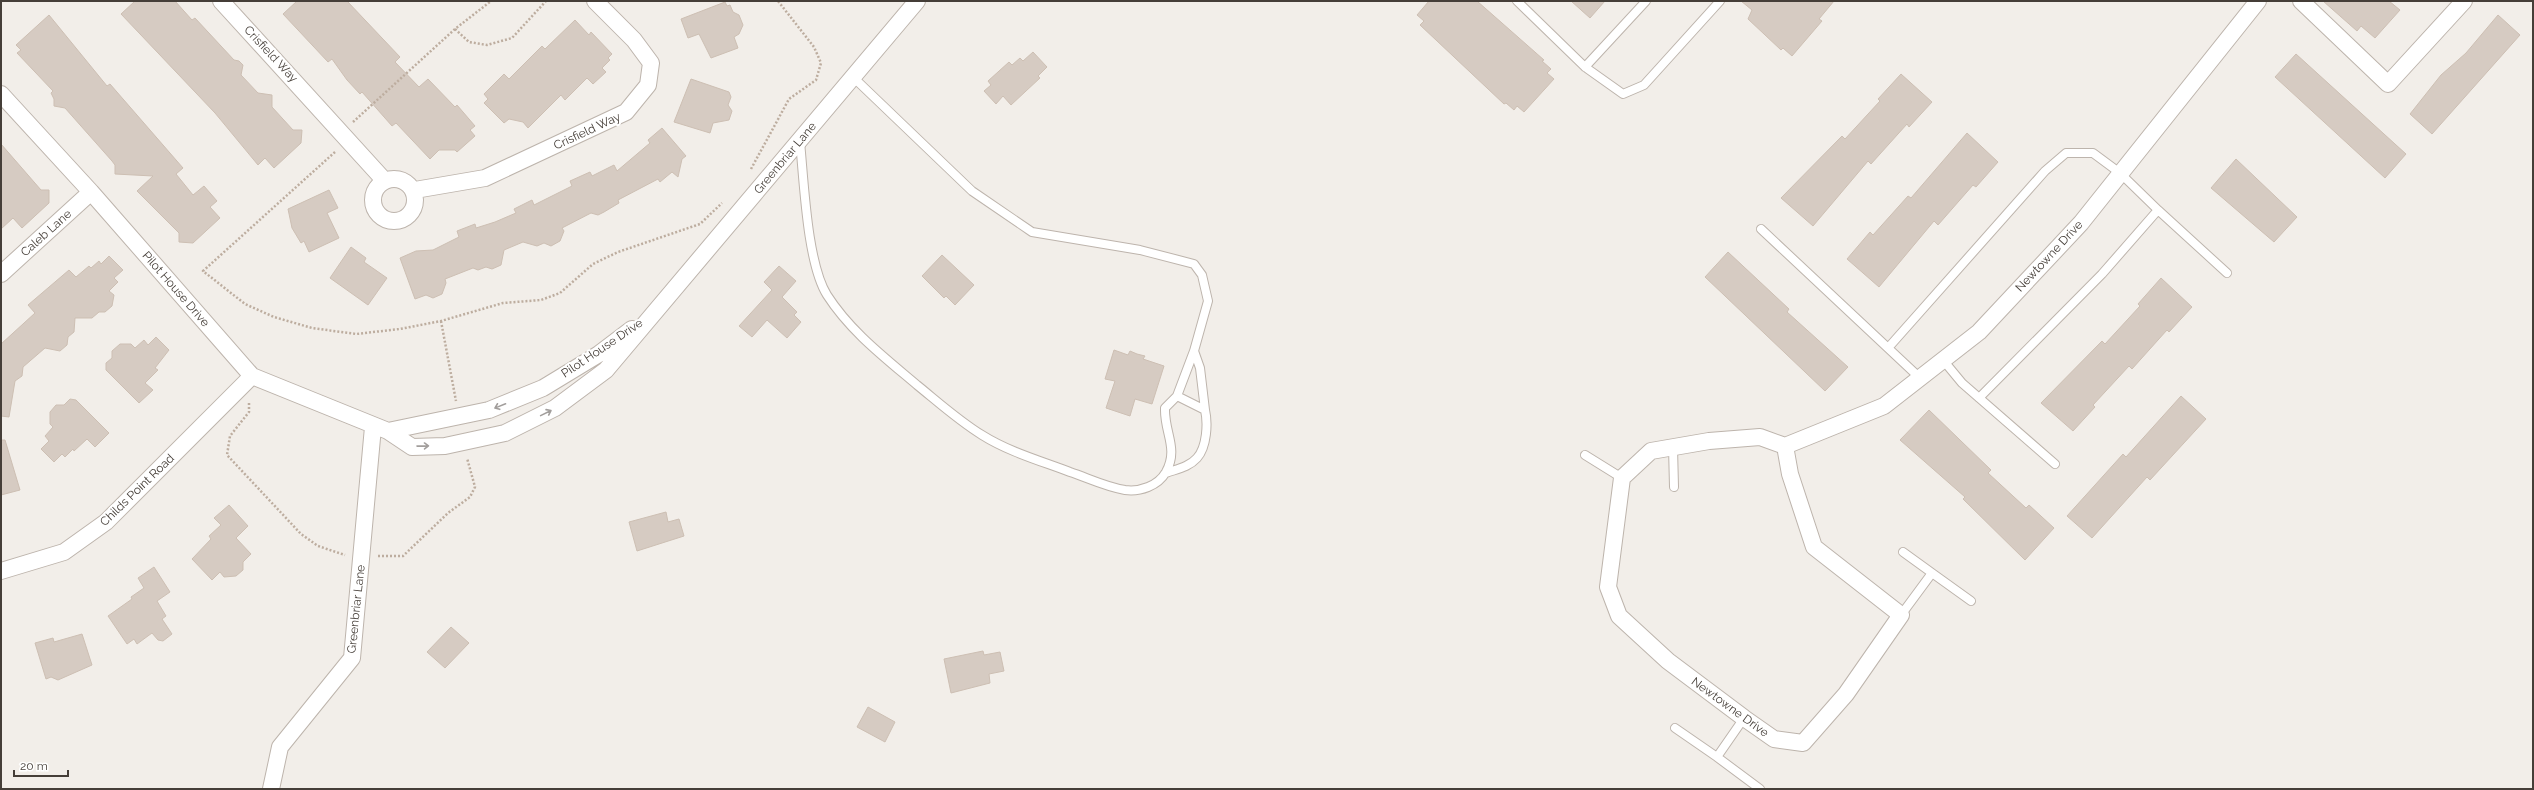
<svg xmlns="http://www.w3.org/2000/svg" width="2534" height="790" font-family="Raleway,sans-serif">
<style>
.building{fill:#d6cbc2;stroke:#cdbfb3}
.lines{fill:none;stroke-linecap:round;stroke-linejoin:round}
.service-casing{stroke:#bdb4ac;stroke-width:10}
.minor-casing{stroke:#bdb4ac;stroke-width:18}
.path{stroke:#bdad9f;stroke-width:2.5;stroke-dasharray:2 2;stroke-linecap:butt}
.service{stroke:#fff;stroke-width:8}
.minor{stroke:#fff;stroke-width:16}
.oneway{stroke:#a29e9c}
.labels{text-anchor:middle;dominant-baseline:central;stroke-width:4;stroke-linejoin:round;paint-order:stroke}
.street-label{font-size:12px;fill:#453e38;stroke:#fff}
</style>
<rect width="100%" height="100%" fill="#f2eee9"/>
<path class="building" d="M135 1H175L192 20 195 18 234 60 239 61 243 65 241 75 258 93 272 95V107L293 130H302L301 143 274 168 265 158 258 165 215 113 121 14Z
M297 1H347L400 57 395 62 419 87 428 79 455 107 457 105 475 126 470 130 475 136 457 152 455 150H439L430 159 396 123 392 126 362 92 360 94 347 80 332 59 328 62 283 14Z
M1429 1H1477L1544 60 1542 61 1551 69 1547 73 1554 79 1524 112 1517 106 1514 110 1506 103 1504 104 1420 25 1424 21 1417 15Z
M1571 1H1605L1590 18Z
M1741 1H1834L1819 19 1822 21 1792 56 1783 48 1781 50 1748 19 1752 10Z
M2323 1H2389L2400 10 2375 38 2361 26 2357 31Z
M725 2 727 6 730 5 733 12 739 15 743 25 739 34 734 37 738 48 711 58 699 34 688 38 681 19Z
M49 15 107 86 110 84 183 168 176 174 193 195 204 186 217 201 210 207 220 218 193 243 179 242V233L137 191 153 176 115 174V165L112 161 65 108 54 106V99L51 93 53 91 17 53 21 50 16 45Z
M2498 15 2520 35 2432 134 2410 114 2441 75 2466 53Z
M575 20 589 35 591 32 612 54 608 58 610 60 602 68 606 72 593 84 587 78 565 100 561 95 528 128 523 122 509 119 504 123 484 103 488 99 484 94 504 74 509 79 542 46 545 49Z
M1033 52 1047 67 1038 76 1040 78 1011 105 1003 96 996 104 984 91 991 85 988 81 1009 62 1012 65 1020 58 1023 61Z
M2296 54 2406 154 2385 178 2275 77Z
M1901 74 1932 102 1909 127 1907 124 1871 164 1868 161 1813 226 1781 198 1842 136 1845 139 1880 101 1878 99Z
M691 79 729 92 731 97 728 105 732 111 729 120 713 123 710 133 674 122Z
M662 128 686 156 682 159 678 177 672 172 660 182 658 179 618 200 619 203 604 212 598 215 591 213 562 228 564 231 560 241 551 246 544 243 537 246 523 242 504 250 501 265 492 269 486 267 478 270 473 268 445 279 446 283 442 294 433 298 426 295 415 299 400 258 416 251 433 250 459 237 457 231 475 224 476 228 495 222 516 213 514 209 532 200 534 205 572 186 570 181 590 172 592 176 614 165 617 171 650 143 648 140Z
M1967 133 1998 162 1976 187 1973 185 1938 225 1934 221 1879 287 1847 259 1870 232 1873 235 1908 196 1911 198Z
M1 144 41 190H49V203L22 228 13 218 1 229Z
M2236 159 2297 217 2274 242 2211 188Z
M329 190 338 208 327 213 339 238 309 252 304 241 301 243 292 228 288 209Z
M351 247 366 258 364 262 387 278 368 305 330 278Z
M1728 252 1789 309 1787 312 1848 367 1825 391 1705 277Z
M942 255 974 285 955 305 946 296 944 298 922 276Z
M109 256 123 270 114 278 118 282 109 291 114 295 112 306 105 312H99L92 318H75L74 332 68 337 67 345 60 351 45 348 23 367 22 376 15 381 9 417 1 416V344L35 313 28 305 69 270 76 277 89 266 91 268 99 261 101 264Z
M779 266 796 281 782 297 797 312 794 315 801 322 787 338 767 320 752 337 739 326 772 290 764 282Z
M2161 278 2192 307 2169 332 2167 330 2132 369 2129 366 2093 405 2095 407 2073 431 2041 403 2102 341 2105 344 2140 306 2138 304Z
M156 337 169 350 155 368 158 370 145 383 153 390 139 403 106 370V363L112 358V351L120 344H131L135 348 144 340 148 345Z
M1114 350 1128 355 1130 351 1137 354 1145 356 1143 359 1164 366 1152 404 1135 399 1130 416 1106 408 1115 381 1105 379Z
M2181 396 2206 419 2150 480 2147 477 2092 538 2067 516 2123 454 2126 457Z
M70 399 76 400 109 433 95 447 87 439 74 451 73 449 65 457 62 454 54 462 41 449 49 441 45 436 53 427 50 424V412L56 405H64Z
M1929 410 1991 470 1988 473 2026 508 2029 505 2054 528 2025 560 1963 499 1965 497 1900 440Z
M1 440H5L20 490 1 495Z
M229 505 248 526 236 538 251 554 243 562V570L236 576 224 577 220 572 212 580 192 559 211 539 209 536 221 525 214 518Z
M666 512 668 522 679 519 684 536 637 551 629 522Z
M154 567 170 592 157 601 166 616 162 619 172 634 163 641 158 640 152 633 137 644 134 639 127 644 108 616 132 599 131 597 144 588 138 578Z
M451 627 469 643 445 668 427 652Z
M82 634 92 665 58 680 51 677 46 679 35 643 53 638 54 642Z
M983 651 984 655 1000 652 1004 671 989 674 990 683 951 693 944 659Z
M868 707 895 722 885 742 857 727Z"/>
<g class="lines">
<g class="service-casing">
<path id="service" d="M1517 1 1585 67 1623 94 1644 85 1720 1
M1585 67 1646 1
M800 142C804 181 807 263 827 295 850 331 884 357 917 385 938 402 959 421 982 435 1009 452 1041 461 1070 472 1088 478 1106 487 1125 490 1140 492 1158 486 1166 472 1179 448 1164 433 1165 408L1177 396 1194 351 1208 301 1202 275 1194 264 1140 250 1032 232 972 191 853 77
M1761 229 1920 378
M1888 348 2045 171 2066 153H2093L2120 173 2158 210
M1943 360 1962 383 2055 464
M1177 396 1205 410 1200 368 1194 351
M1979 398 2102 274 2158 210 2227 273
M1673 447 1674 487
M1585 455 1622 478
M1166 473C1177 469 1189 467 1197 458 1207 447 1208 423 1205 410
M1932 573 1971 601
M1901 615 1932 573 1903 552
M1675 728 1717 757 1744 718
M1717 757 1760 789"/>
</g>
<g class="minor-casing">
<path id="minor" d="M221 1 384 180
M2301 1 2388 84 2464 1
M1 94 91 192 252 376 388 431 412 447 445 446 505 433 555 408 606 370 917 1
M373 200a21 21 0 1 1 42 0a21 21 0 1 1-42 0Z
M415 190 485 178 626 112 648 85 651 63 634 40 595 1
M1 274 91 192
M388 431 489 410 543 388 599 354 632 329
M1785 446 1790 474 1814 547 1901 615 1846 694 1803 743 1774 739 1744 718 1668 661 1619 616 1608 587 1622 478 1651 451 1709 441 1760 437 1785 446 1884 406 1979 332 2081 223 2258 1
M1 571 64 552 106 522 252 376
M271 789 280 747 352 658 373 427"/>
</g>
<path class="path" d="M455 29 469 42 487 45 512 38 546 1
M353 122 455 29 491 1
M335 152 203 271 245 304 274 317 312 328 356 334 400 329 441 321 503 303 541 300 560 293 593 264 618 252 700 224 722 203
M751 169 789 99 816 80 821 63 814 47 778 1
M441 321 456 401
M249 403V412L230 436 227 455 301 534 318 546 345 555
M378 556H403L448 513 470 497 475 487 467 458"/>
<use href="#service" class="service"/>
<use href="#minor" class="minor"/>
</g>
<defs><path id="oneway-shaft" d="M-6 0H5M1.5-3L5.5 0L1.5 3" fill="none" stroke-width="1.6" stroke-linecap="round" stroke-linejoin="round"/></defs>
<g class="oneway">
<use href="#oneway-shaft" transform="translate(500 406) rotate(158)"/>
<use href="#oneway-shaft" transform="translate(546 413) rotate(-26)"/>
<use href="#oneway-shaft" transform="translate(423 446) rotate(-1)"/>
</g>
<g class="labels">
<g class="street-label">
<text transform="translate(271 54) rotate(47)">Crisfield Way</text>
<text transform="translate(587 131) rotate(-25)">Crisfield Way</text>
<text transform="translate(785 158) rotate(-50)">Greenbriar Lane</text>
<text transform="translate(46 233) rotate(-42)">Caleb Lane</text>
<text transform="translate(2049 256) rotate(-47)">Newtowne Drive</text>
<text transform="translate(176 289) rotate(49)">Pilot House Drive</text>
<text transform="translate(602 348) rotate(-34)">Pilot House Drive</text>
<text transform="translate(137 490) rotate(-44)">Childs Point Road</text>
<text transform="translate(356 609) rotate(-84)">Greenbriar Lane</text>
<text transform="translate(1730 707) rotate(36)">Newtowne Drive</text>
</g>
</g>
<rect width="2534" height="790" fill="none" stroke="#453e38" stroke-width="4"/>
<path d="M14 770v6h54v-6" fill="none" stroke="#453e38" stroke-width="2"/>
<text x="20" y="770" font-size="12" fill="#453e38" stroke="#ffffff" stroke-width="3" paint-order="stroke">20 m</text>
</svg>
